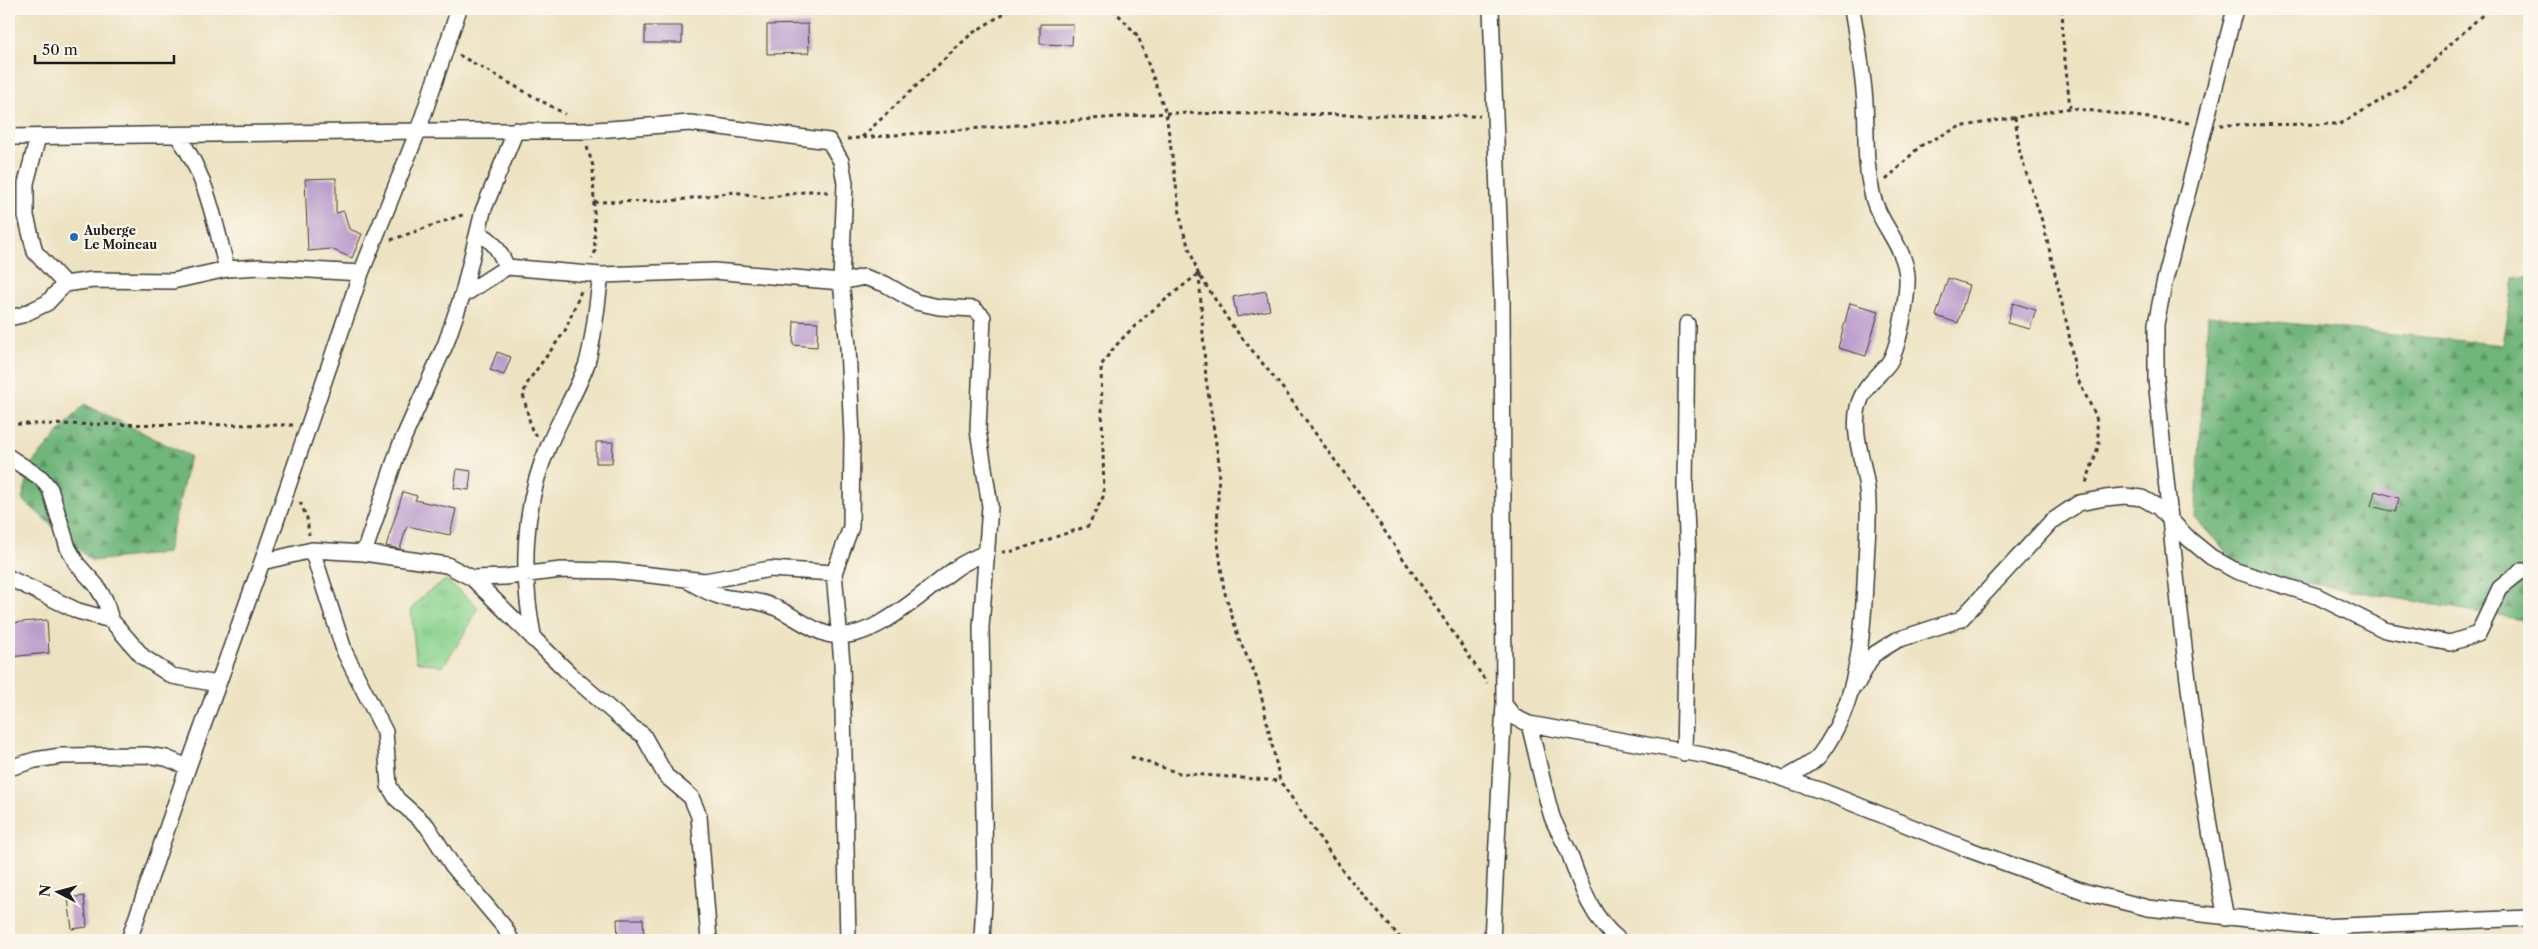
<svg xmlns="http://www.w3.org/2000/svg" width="2538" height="949" font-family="'Libre Caslon Text',serif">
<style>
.grass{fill:url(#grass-tufts);stroke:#547856}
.forest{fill:url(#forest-firs);stroke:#46684b}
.building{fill:#bb9dcc}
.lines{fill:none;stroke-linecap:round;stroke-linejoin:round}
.minor-casing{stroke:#3b3a35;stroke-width:18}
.path{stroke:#3b3a35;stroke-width:3;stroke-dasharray:4 4;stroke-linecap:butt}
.minor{stroke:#fff;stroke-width:15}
.poi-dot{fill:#1f6fb2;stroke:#fbf7ec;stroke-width:2}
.labels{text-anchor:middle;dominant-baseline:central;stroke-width:4.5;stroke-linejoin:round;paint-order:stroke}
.poi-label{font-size:12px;font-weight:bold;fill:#1c1c1c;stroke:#fbf7ec;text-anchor:start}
</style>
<defs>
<pattern id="grass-tufts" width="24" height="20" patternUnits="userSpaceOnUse" patternTransform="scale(1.25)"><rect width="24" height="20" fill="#8bd38f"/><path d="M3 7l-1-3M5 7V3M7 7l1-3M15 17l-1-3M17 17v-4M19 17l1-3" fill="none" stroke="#77b57b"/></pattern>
<pattern id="forest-firs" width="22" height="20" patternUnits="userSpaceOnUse" patternTransform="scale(1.25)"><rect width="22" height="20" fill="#70b57a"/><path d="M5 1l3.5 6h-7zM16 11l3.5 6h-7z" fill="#5b9263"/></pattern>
</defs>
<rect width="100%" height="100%" fill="#fbf7ec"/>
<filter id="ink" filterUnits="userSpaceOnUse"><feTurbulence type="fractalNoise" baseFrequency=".02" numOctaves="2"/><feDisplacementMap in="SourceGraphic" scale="10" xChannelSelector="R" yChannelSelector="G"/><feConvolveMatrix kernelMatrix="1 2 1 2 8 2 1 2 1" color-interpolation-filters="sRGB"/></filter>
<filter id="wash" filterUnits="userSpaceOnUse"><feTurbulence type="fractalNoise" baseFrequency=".0096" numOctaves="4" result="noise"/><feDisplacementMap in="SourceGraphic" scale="20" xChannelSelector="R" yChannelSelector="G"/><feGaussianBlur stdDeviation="1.12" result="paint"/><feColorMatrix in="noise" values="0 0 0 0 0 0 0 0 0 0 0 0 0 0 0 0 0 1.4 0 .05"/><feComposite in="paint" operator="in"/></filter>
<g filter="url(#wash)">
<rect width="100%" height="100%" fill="#ede2c1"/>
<path class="grass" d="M446 580 478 607 461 639 443 667 416 661 411 609 426 593Z"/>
<path class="forest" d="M2529 277V621L2244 572 2195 518 2208 315 2503 345 2514 278Z
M84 404 190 456 167 553 92 561 22 499 32 463Z"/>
<g id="blocks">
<path class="building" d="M808 24 809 53 767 54V25Z
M1040 24H1073L1072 45 1040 44Z
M645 26H682V43H645Z
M336 178V213L344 211 349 229 362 234 352 258 331 249 308 251 305 179Z
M1948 278 1969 285 1958 323 1936 316Z
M1266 291 1270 310 1237 317 1233 297Z
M1850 303 1879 311 1866 356 1838 348Z
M2013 303 2036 310 2030 329 2007 323Z
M794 321 818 322 817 347 793 345Z
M497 352 511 357 504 375 490 370Z
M596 442H613L612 463H596Z
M457 469 471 471 469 490 454 488Z
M2375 491 2399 498 2395 512 2371 506Z
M403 492 417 496 415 500 456 509 450 535 407 526 400 549 386 546Z
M47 620 49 653 9 657V623Z
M84 896 87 927 72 929 68 898Z
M617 919H643L644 940H618Z"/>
</g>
</g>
<g filter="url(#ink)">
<use href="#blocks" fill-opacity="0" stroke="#3b3a35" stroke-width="1"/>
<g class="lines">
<g class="minor-casing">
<path id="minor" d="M1491 9 1502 299 1504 704 1492 940
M177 135C206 173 215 223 227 269
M9 137 418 131H583L690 123 829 141 841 161 845 183 841 282 848 346 852 437 851 527 834 573 842 663 848 940
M38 137 26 183V216L35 252 65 284
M478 233C494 240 499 251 507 267
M463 293 468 292 507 267 601 275 714 271 841 282 864 277 885 284 916 302 939 307 974 309 983 317 978 430 990 506 981 627 985 880 982 940
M9 318 22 315 47 303 65 284 93 280 173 281 227 269 259 267 361 273
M9 457 41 478 50 489 68 548 77 564 96 585 105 600 111 620 143 657 172 676 218 684
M312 550 345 653 385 732 389 786 397 799 427 826 452 865 505 928 511 940
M364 553 399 448 446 343 463 293 483 211 516 130
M262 562 312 550 364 553 447 565 472 578 505 577 561 570 614 571 705 581 770 569 834 573
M9 578 78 611 111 620
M472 578 571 675 627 724 643 735 666 776 691 797 699 816 709 940
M690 582C702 589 714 596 728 598 742 600 755 600 769 605 790 612 806 628 827 634 869 646 923 592 955 569 964 562 975 558 985 553
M534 640C521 576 522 506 549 445 560 418 576 393 586 366 594 343 597 301 601 275
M1857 684 1873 655 1897 640 1961 619 2051 522 2079 503 2105 498 2125 496 2142 498 2158 507 2189 539 2211 557 2236 571 2317 596 2385 630 2450 643 2478 634 2500 588 2521 571 2529 572
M1504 704 1514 717 1529 724 1708 756 1765 771 1784 779C1796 772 1814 764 1821 753 1861 699 1863 627 1866 563 1867 538 1870 513 1867 489 1864 461 1852 436 1858 407 1863 387 1876 379 1888 364 1899 350 1908 294 1907 276 1905 246 1878 223 1872 193 1864 161 1867 134 1865 103 1863 71 1857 40 1852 9
M1529 724C1537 755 1543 786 1552 817 1557 830 1565 842 1570 855 1581 886 1592 919 1619 940
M1684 753 1688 558 1685 486 1687 324
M9 768 35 760 61 756 146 755 166 758 188 767
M1784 779 1822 791 1967 849 2086 892 2148 908 2320 927 2529 918
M2226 918C2190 740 2174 559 2156 379V324L2164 284 2235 9
M2320 927 2341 940
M129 940 188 767 262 562 361 273 418 131 459 9"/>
</g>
<path class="path" d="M1113 9 1138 36 1166 113 1182 228 1198 273 1231 324 1284 390 1363 499 1487 683
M2063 9 2062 31 2070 108
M459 55 565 114
M2015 117 2020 154 2044 227 2068 329 2076 376 2096 416 2099 444 2085 486
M2220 125 2340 124 2402 88 2489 9
M862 137 971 34 1011 9
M847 139 1166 113 1480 116
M587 147 593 166 595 252 592 259
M1886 180 1920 146 1959 127 2070 108 2189 123
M594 202 671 201 735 192 765 198 810 191 829 192
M391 240 465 214
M1199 274 1206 379 1219 463 1217 535 1224 590 1239 639 1258 681 1280 781 1342 870 1402 940
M9 424 293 425
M537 436 532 431 523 394 529 380 565 331 581 291
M300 502 307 518 309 535
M1002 552 1014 551 1088 526 1104 495 1101 366C1121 332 1168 298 1198 274
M1131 757 1179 773 1280 781"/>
<use href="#minor" class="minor"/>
</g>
</g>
<circle class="poi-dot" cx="74" cy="237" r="5"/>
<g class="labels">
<g class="poi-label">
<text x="84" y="230">Auberge<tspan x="84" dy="14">Le Moineau</tspan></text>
</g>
</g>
<rect width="2538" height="949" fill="none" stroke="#fbf7ec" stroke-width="30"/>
<g transform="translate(58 892) rotate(276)" stroke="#fbf7ec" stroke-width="4" paint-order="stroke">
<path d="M0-4L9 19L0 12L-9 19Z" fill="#1c1c1c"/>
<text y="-8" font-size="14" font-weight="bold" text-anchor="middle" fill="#1c1c1c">N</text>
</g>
<path d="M35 55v8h139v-8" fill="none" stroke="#1c1c1c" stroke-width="2.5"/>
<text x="42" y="55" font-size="15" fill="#1c1c1c" stroke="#fbf7ec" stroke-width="4" paint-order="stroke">50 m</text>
</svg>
